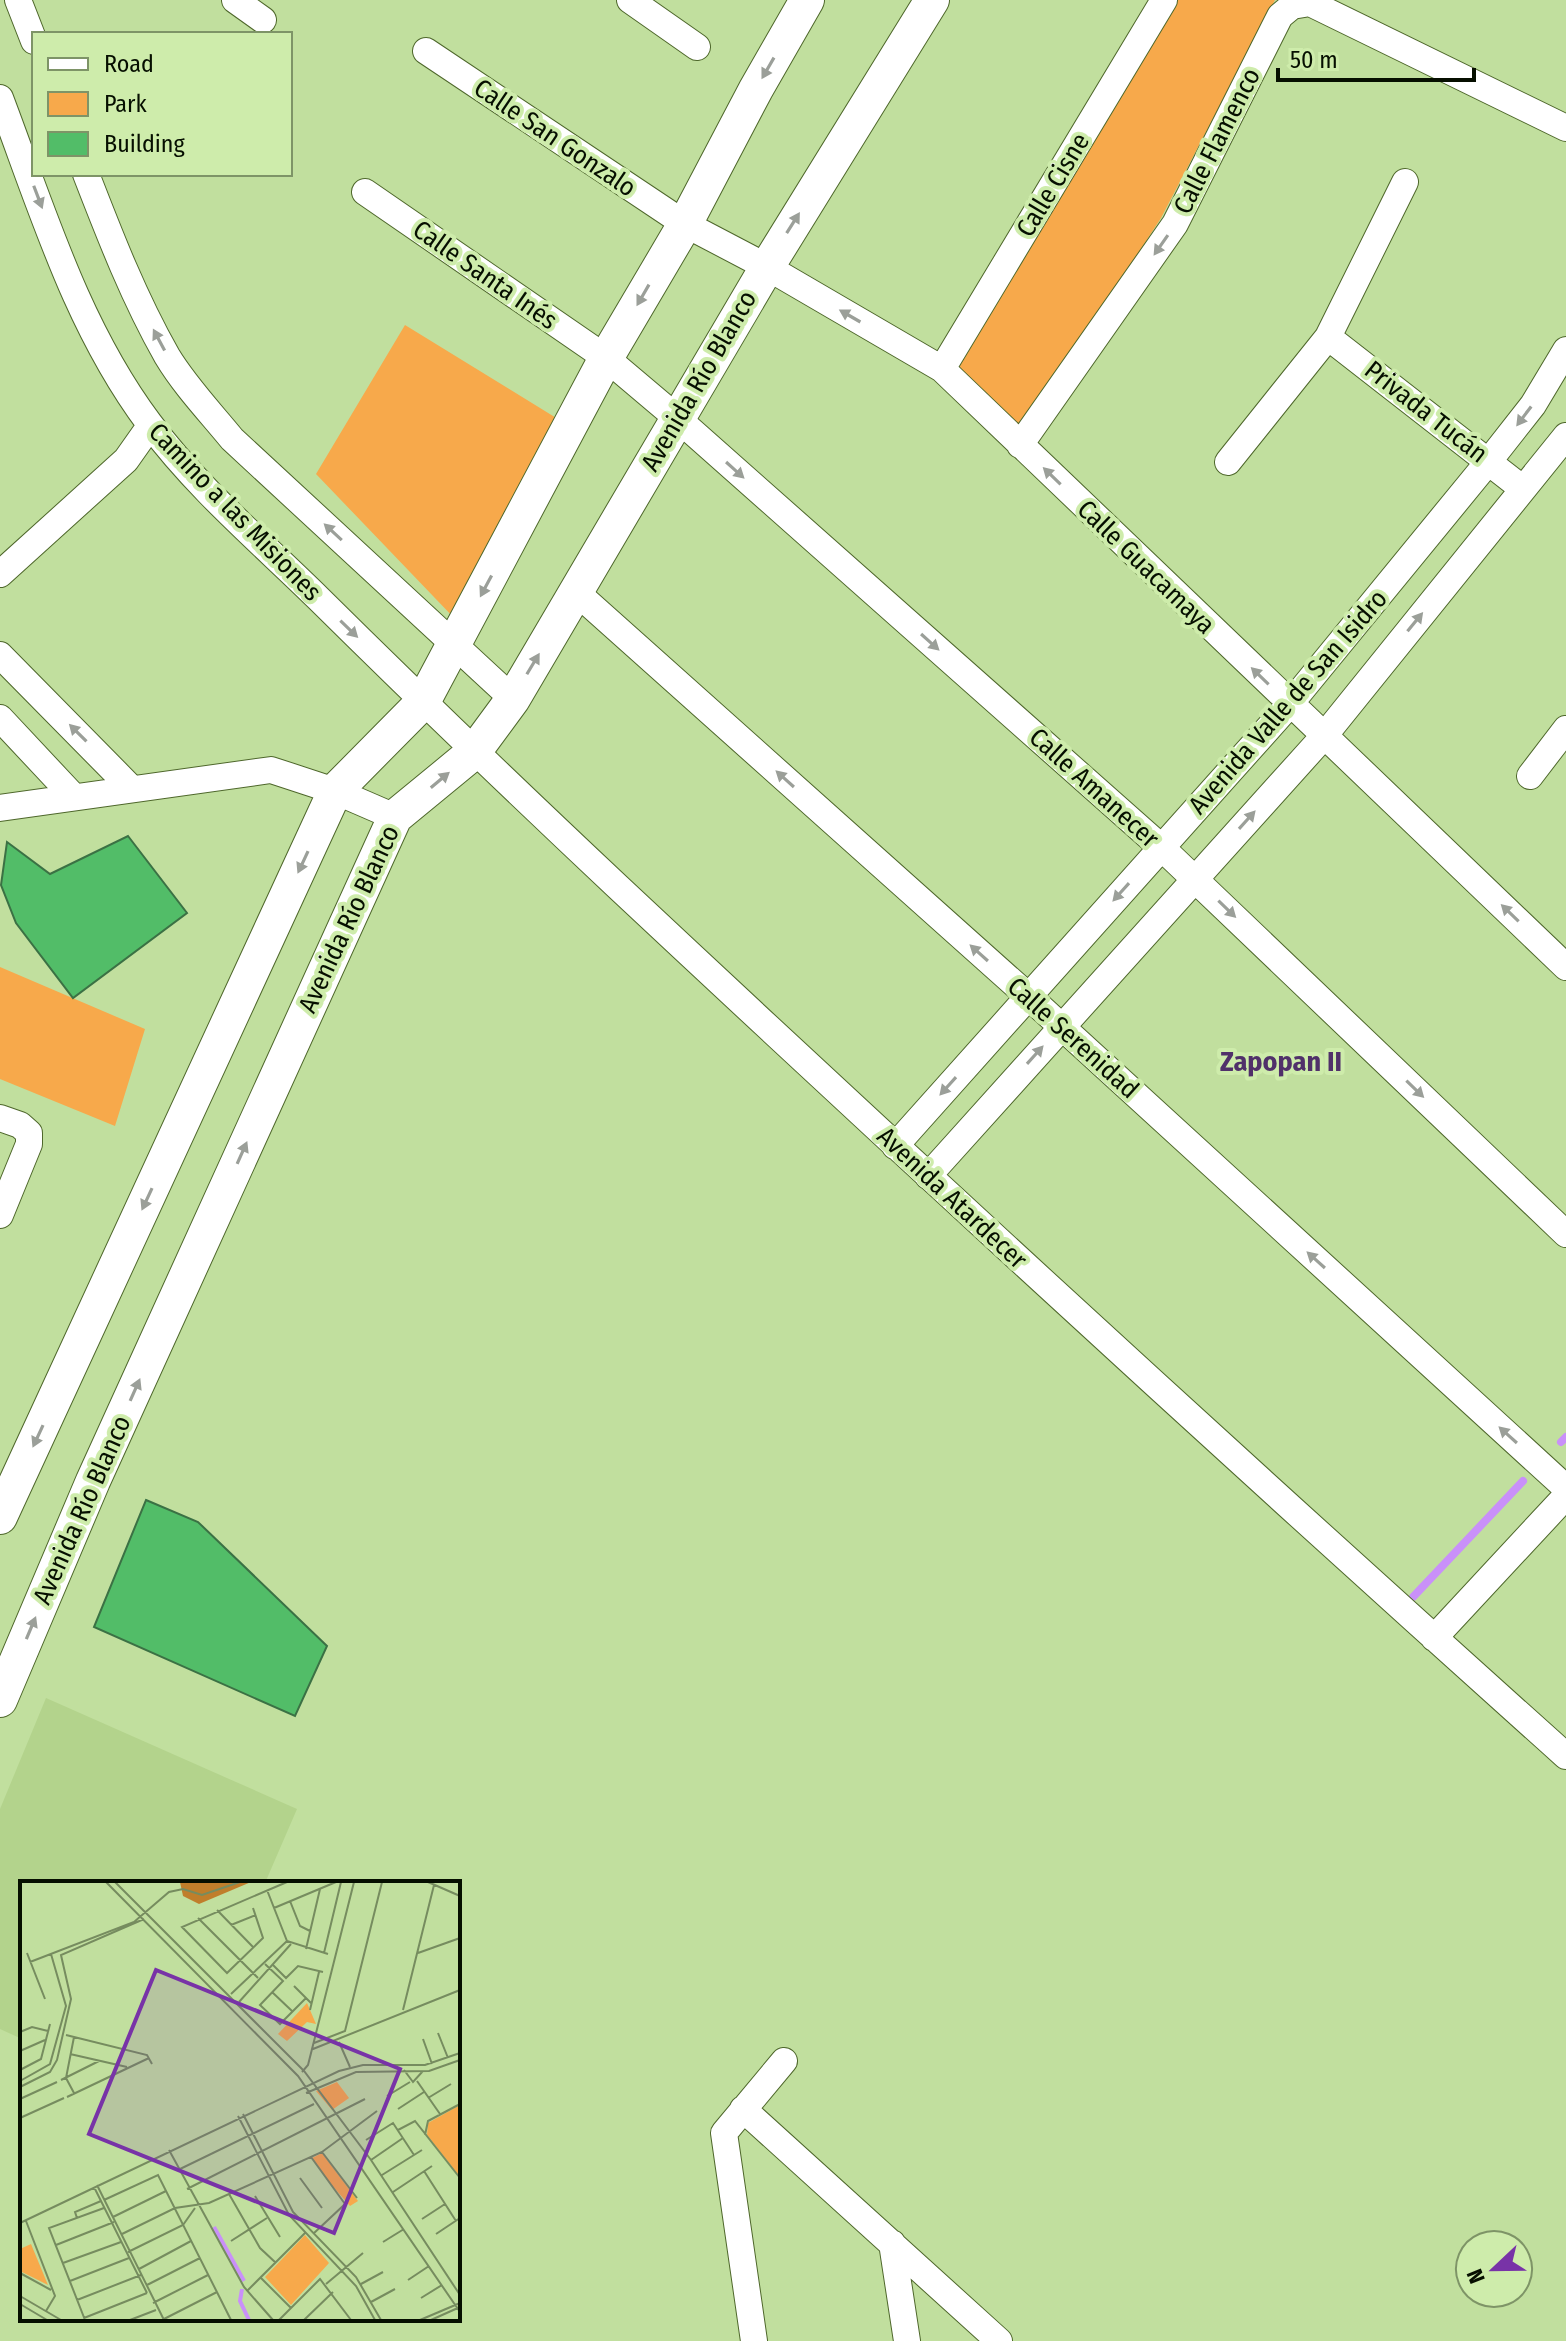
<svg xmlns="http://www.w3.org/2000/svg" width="1566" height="2341" font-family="'Fira Sans Condensed',sans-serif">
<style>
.built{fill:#b3d38c}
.green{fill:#f7a94b}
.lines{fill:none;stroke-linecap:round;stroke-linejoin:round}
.stream{stroke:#c990f9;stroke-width:8}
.building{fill:#52bd68;stroke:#3b7144;stroke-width:2}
.minor-casing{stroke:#4e672b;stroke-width:28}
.tertiary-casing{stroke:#4e672b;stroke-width:36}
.minor{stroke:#fff;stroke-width:26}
.tertiary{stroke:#fff;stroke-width:34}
.oneway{fill:#9b9f99}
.labels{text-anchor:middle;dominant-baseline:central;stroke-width:8;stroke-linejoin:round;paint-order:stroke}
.street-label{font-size:26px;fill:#060f00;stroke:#ceecab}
.neighbourhood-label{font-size:28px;font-weight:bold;fill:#50306a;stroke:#ceecab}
.inset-river{fill:none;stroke:#c990f9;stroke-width:4}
.inset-road{fill:none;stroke:#768c5f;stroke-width:2}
.view{fill:#7833a7;fill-opacity:0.15;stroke:#7833a7;stroke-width:4}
.inset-edge{fill:none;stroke:#060f00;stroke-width:4}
</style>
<rect width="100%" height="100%" fill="#c1df9e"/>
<path class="built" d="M46 1698 297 1809 265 1883H22V2039L0 2029V1809Z"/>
<path class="green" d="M1176 0H1275L1161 218 1023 431 954 369Z
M405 325 566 424 457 621 316 474Z
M0 967 145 1029 115 1126 0 1079Z"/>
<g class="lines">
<path class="stream" d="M1561 1442 1566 1437
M1413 1597 1523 1481"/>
</g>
<path class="building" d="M128 836 187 913 73 998 16 923 1 885 7 842 50 874Z
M146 1500 198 1522 327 1646 295 1716 94 1627Z"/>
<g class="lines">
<g class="minor-casing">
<path id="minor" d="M18 0 34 41
M235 0 263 20
M630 0 697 47
M426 51 685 224 767 267 942 369 1566 967
M0 98C42 209 77 327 149 423 197 488 261 542 318 598 417 696 517 792 618 887 931 1180 1247 1470 1566 1756
M86 174C110 236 134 298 167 356 185 386 210 412 232 439L513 699
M365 192 606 358 677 418 1162 848 1566 1234
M1328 337 1523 489
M942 369 1164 0
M1020 445 1175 224 1280 16 1292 6 1310 3 1566 128
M1228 462 1328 337 1405 182
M0 574 126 460 150 426
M576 592 1028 996 1566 1488
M0 655 132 789
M0 718 74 797
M1530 776 1566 729
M0 808 271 770 335 791 395 817
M0 1118 20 1125 29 1133V1144L0 1215
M895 1146 1290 704 1489 461 1533 405 1566 350
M928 1176 1324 736 1566 436
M1434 1638 1566 1496
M743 2109 999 2341
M892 2243 907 2341
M754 2341 724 2133 784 2061"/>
</g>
<g class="tertiary-casing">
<path id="tertiary" d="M0 1517 335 791 423 702 606 358 685 224 756 89 807 0
M0 1700 93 1481 395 817 474 752 513 699 767 267 932 0"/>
</g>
<use href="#minor" class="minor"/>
<use href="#tertiary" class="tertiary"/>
</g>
<defs><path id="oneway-solid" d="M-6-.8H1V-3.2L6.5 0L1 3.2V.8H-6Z" transform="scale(2)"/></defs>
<g class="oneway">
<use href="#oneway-solid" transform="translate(768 68) rotate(120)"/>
<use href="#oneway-solid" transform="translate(38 197) rotate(69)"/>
<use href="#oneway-solid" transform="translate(793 223) rotate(-58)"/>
<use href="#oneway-solid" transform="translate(1161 245) rotate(125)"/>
<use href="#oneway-solid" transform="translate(643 295) rotate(120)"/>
<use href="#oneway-solid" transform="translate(850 316) rotate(-150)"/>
<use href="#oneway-solid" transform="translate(159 340) rotate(-118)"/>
<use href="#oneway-solid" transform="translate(1524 416) rotate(127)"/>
<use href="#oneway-solid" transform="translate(735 470) rotate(42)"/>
<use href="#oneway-solid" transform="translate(1052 476) rotate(-136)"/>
<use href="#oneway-solid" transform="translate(333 532) rotate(-137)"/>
<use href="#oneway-solid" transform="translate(486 586) rotate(118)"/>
<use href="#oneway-solid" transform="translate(1415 622) rotate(-51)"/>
<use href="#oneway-solid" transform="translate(349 629) rotate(44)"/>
<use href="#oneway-solid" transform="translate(930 642) rotate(42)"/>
<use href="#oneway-solid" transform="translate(533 664) rotate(-59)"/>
<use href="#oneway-solid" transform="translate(1260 676) rotate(-136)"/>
<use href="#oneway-solid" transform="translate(78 733) rotate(-135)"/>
<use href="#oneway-solid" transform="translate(785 779) rotate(-138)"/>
<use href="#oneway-solid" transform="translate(440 780) rotate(-40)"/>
<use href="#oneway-solid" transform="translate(1247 820) rotate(-48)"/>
<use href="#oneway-solid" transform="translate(303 862) rotate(115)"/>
<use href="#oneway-solid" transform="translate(1121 892) rotate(132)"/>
<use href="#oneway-solid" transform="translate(1227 909) rotate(44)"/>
<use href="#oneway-solid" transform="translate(1510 913) rotate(-136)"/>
<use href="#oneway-solid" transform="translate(979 953) rotate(-138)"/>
<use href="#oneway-solid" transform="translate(1035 1055) rotate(-48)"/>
<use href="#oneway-solid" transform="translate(948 1086) rotate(132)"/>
<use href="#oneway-solid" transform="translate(1415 1089) rotate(44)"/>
<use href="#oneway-solid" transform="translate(242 1153) rotate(-66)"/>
<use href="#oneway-solid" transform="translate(147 1199) rotate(115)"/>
<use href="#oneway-solid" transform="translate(1316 1260) rotate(-138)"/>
<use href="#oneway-solid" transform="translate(135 1390) rotate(-66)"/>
<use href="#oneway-solid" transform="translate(1508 1435) rotate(-138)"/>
<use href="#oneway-solid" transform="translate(38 1436) rotate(115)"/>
<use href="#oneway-solid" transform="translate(31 1628) rotate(-67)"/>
</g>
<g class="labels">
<g class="street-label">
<text transform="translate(555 138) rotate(34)">Calle San Gonzalo</text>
<text transform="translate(1217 141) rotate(-63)">Calle Flamenco</text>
<text transform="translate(1053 185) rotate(-59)">Calle Cisne</text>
<text transform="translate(485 275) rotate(35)">Calle Santa Inés</text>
<text transform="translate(699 381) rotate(-60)">Avenida Río Blanco</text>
<text transform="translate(1426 412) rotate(38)">Privada Tucán</text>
<text transform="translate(235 512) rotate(46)">Camino a las Misiones</text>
<text transform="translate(1146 567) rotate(44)">Calle Guacamaya</text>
<text transform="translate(1288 702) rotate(-49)">Avenida Valle de San Isidro</text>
<text transform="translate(1094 788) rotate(42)">Calle Amanecer</text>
<text transform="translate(349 919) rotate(-65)">Avenida Río Blanco</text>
<text transform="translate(1073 1038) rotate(42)">Calle Serenidad</text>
<text transform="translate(952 1198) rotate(43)">Avenida Atardecer</text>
<text transform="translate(82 1510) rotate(-66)">Avenida Río Blanco</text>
</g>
<g class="neighbourhood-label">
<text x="1281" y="1061">Zapopan II</text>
</g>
</g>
<g transform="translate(20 1881)">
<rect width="440" height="440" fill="#c1df9e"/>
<path d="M287 122 296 143 287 141 267 160 258 153ZM317 201 329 217 312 229 296 210ZM440 224V296L407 254 408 242ZM302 272 338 320 330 325 308 300 292 277ZM285 354 309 382 271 424 245 396ZM11 363 28 404 0 390V368Z" fill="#f7a94b"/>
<path d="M160 1H231L179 23 163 15Z" fill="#c07e2b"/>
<path class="inset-river" d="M194 346 224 400M222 408 220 420 229 439"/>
<path class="inset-road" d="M86 1 278 195 440 431M95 1 284 190 351 279 440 414M408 1 440 15M247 9 267 60 308 73M270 20 280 45 290 50M233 27 243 57 207 92 162 46 267 1M254 27 316 1M197 29 233 66M178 37 238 97M211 44 236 34M286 68 300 8M7 72 25 118M304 72 321 1M398 72 440 57M10 81 114 41 149 11 163 8 182 14 220 1M245 83 263 100 240 124 260 143 286 117M252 83 266 97 278 85 303 91M274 105 292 123M252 111 272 130M211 113 267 60M219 121 271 63M290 129 299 91M383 129 414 4M0 151 12 146 28 150M418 152 428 177M46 154 127 174 132 183M54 156 46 197 54 212M403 158 412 183M319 161 330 186M294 162 325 150 362 1M293 168 440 109M0 170 25 159M50 173 107 186M0 189 21 178 30 143M384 189 393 201 403 190M282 191 288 184 334 1M41 199 79 180M0 200 30 183 46 125 31 73M397 200 420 233M0 206 30 191 37 179 51 118 41 74 124 38M286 212 336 191 409 190 440 179M367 215 390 201M47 216 129 177M408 217 431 203M0 218 37 201M378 228 404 211M223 233 273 331 336 396 361 439M218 235 269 334 336 405 355 439M0 237 44 217M378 249 395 240 440 297M405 254 408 240 440 223M346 259 373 242 394 274M149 269 224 406 253 439M302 271 337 317M291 276 325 323 293 353M351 279 383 257M158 289 294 223M404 290 436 340M362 294 402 269M280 297 302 327M77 304 144 439M74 306 127 412M167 308 345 218M373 311 412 285M209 313 240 367 256 382M235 315 260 356M84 319 138 294 211 439M93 336 146 310M57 337 55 331 81 320M402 338 425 323M6 340 35 415 26 430M0 342 319 190 343 184H405L440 172M102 353 155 327 189 322 302 271 357 230M416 353 440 337M211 360 247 337M363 361 384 348M36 364 94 341M108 371 163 344 175 327M43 382 101 361M119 388 171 360M0 392 31 409M241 397 271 427M388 399 409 385M50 400 109 377M306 403 343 372M341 403 363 391M127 404 180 377M227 410 285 352M0 415 41 439M401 417 422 404M57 419 121 394M351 421 375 408M133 422 188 394M0 423 27 439M64 437 127 412M144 438 197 411M65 439 29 347 84 327M110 439 136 429M259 439 300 398 331 439M284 439 313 411M400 439 440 422M411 439 440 426"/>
<path class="view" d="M136 89 380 188 314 352 69 253Z"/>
<rect width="440" height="440" class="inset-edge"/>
</g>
<rect x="32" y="32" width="260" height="144" fill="#ceecab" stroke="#7e9467" stroke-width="2"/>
<rect x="48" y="58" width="40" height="12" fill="#ffffff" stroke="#7e9467" stroke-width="2"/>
<text x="104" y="72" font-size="24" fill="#060f00">Road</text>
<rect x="48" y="92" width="40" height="24" fill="#f7a94b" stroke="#7e9467" stroke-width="2"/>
<text x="104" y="112" font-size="24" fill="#060f00">Park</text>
<rect x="48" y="132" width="40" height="24" fill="#52bd68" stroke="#7e9467" stroke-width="2"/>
<text x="104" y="152" font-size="24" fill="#060f00">Building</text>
<g transform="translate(1494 2269) rotate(248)"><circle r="38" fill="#ceecab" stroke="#7e9467" stroke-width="2"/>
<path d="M0-6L14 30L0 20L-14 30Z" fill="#7833a7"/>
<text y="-12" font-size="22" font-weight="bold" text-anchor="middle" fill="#060f00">N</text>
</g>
<path d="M1278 68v12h196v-12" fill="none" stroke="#060f00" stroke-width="4"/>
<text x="1290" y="68" font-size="24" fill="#060f00" stroke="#ceecab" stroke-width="6" paint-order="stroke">50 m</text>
</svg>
